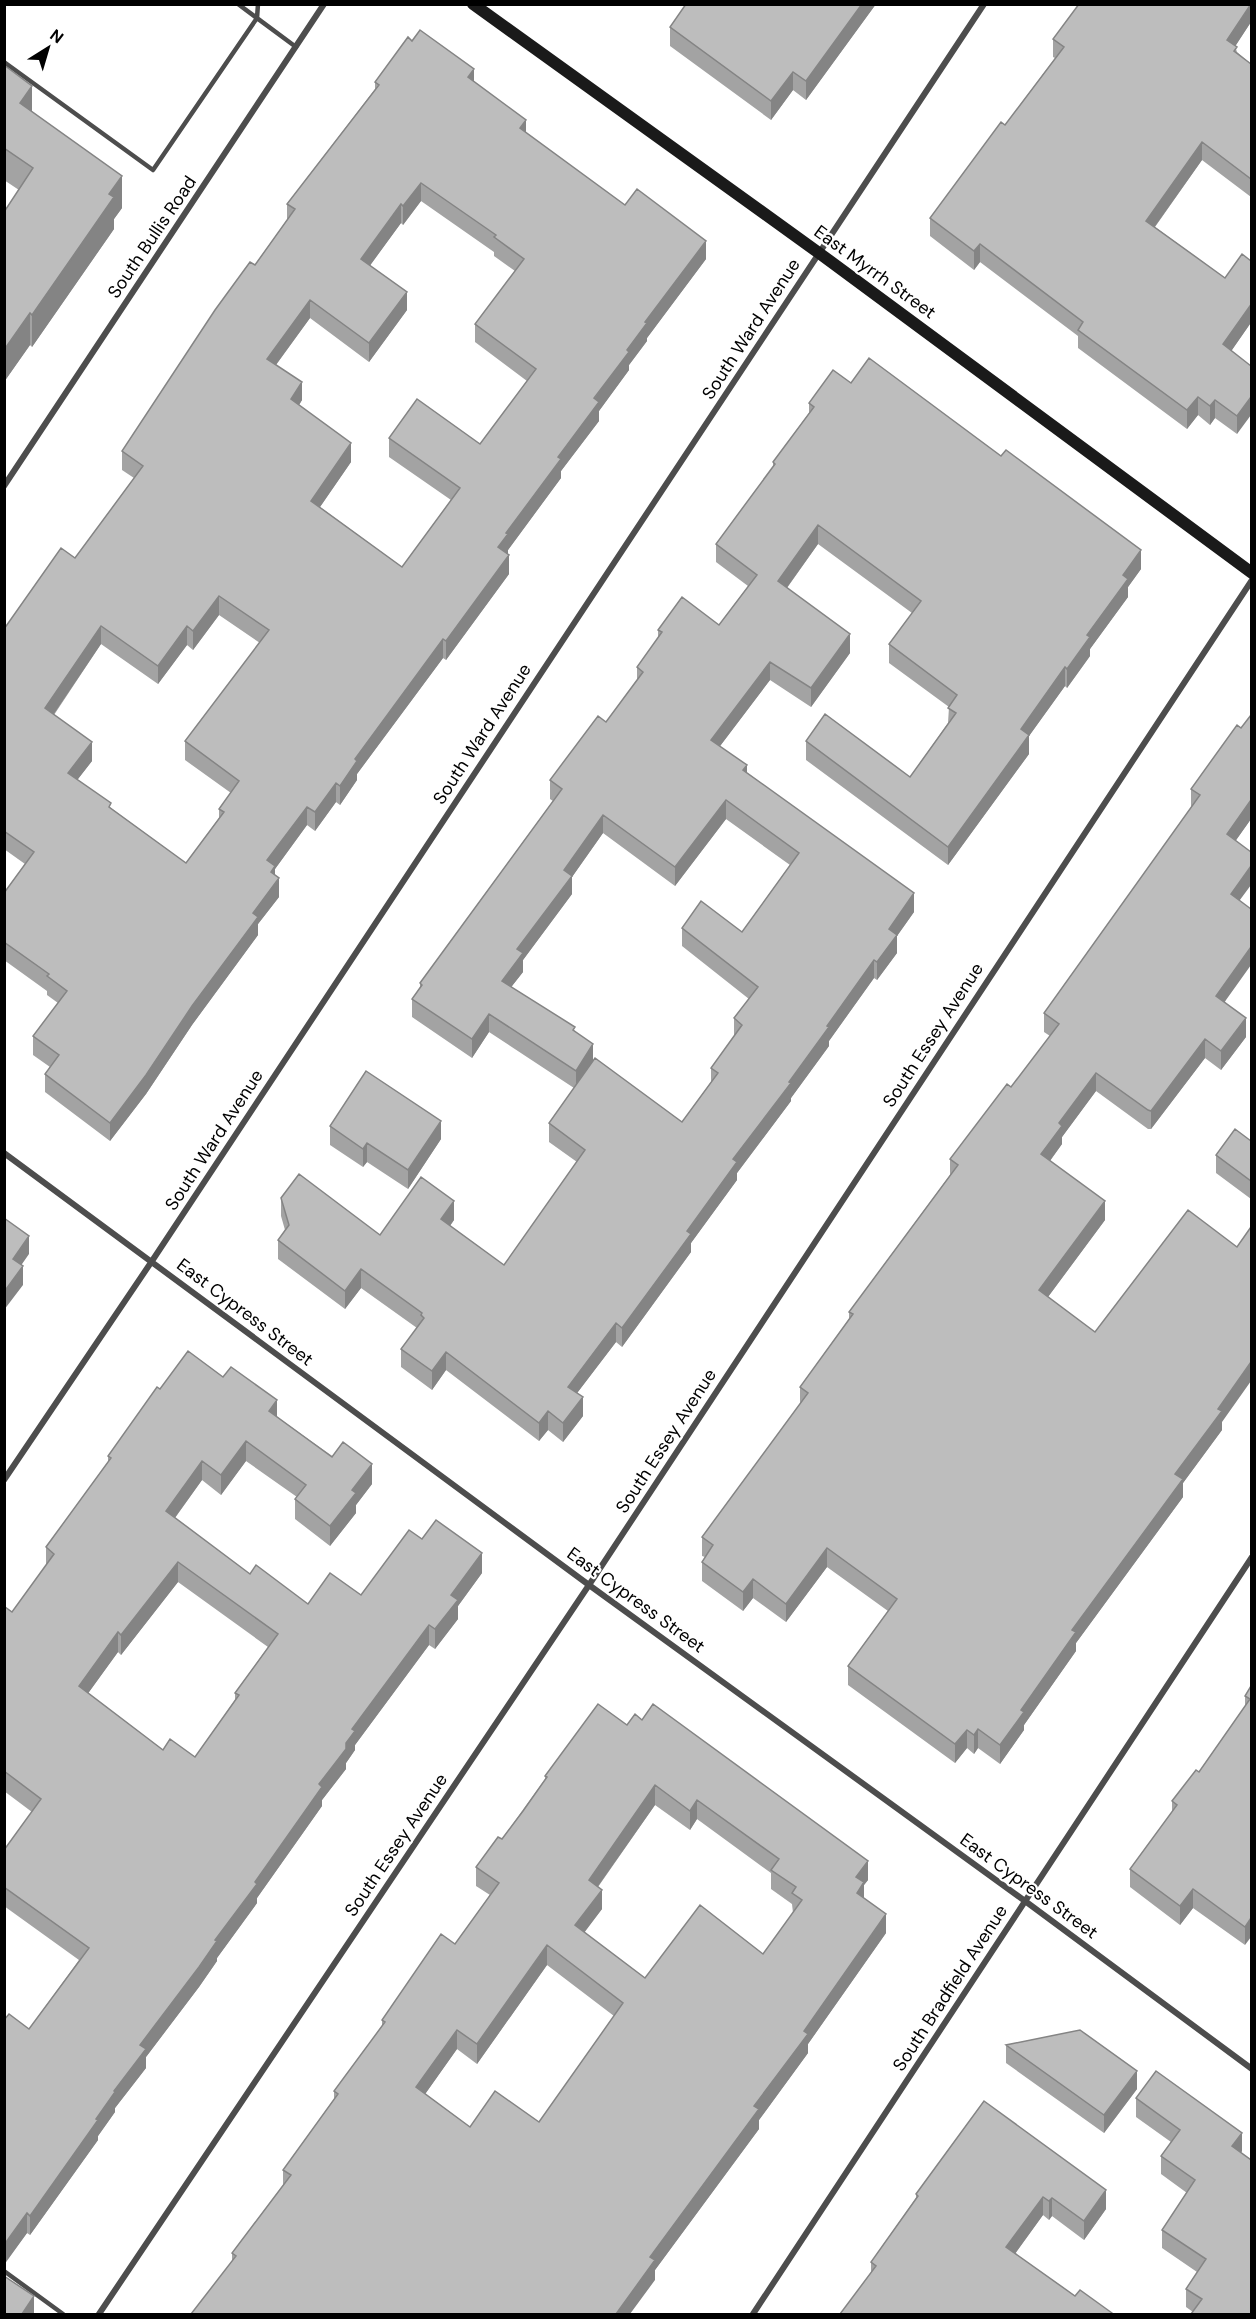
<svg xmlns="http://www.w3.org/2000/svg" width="1256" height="2319" font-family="'DM Sans',sans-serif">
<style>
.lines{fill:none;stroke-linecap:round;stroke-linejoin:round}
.lane{stroke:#4d4d4d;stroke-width:4.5}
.street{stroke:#4d4d4d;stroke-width:6}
.secondary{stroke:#1a1a1a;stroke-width:12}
.wall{fill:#a3a3a3;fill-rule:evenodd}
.shaded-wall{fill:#848484}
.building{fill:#bdbdbd;stroke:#848484;stroke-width:1.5;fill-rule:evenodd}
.labels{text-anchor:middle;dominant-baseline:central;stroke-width:4.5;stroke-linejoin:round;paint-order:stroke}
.street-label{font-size:18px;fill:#000;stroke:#fff}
</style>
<rect width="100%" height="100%" fill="#fff"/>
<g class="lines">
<path class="lane" d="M238 4 296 47
M4 62 153 170 257 18 258 4
M4 2271 63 2314"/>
<path class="street" d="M4 486 324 4
M4 1153 589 1585 1025 1901 1252 2069
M4 1480 152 1261 984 4
M99 2314 589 1585 1252 580
M753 2314 1252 1557"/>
<path class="secondary" d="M473 4 819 253 1252 573"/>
</g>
<path class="wall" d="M876 4 806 100 793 90 771 120 670 46V27Z
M1251 22 1235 46 1237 52 1251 64V197L1202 160 1155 227 1225 278 1251 261V325L1250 324 1231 351 1251 366 1237 434 1215 418 1210 425 1198 415 1187 429 1078 348V336L980 262 974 270 930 236V218L1005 125 1055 58 1053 57V39Z
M4 65 32 112 122 208 114 219V229L32 347 30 345 4 382V212L19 190 4 180Z
M375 82H474L526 133 625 205 706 259 647 338V341L629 365V370L599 411V421L561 471V478L508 550 507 554 509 574 446 660 443 658 357 774V780L340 805 336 802 315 831 307 825 275 869V875L279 897 258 924V935L192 1025 146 1094 110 1141 45 1092V1074L50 1067 33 1055V1036L58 1003 47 995V991L4 960V893L25 864 4 849V629L75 558 134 478 122 470V451L287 220V204L375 89ZM421 201 494 252V256L515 271 475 324V342L527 381 480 444 389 438V457L451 500 402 567 320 507 351 462 299 405 302 400 276 365 310 318 369 362 407 310 370 265 401 223 403 225ZM219 615 260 643 185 741V760L231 793 219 809V818L186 863 111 808 77 780 92 761 54 715 101 644 158 684 187 645 193 650Z
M851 383 1141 569 1128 587V597L1090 649V656L1067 688 1065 686 1029 736V754L948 865 806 760V741L910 777 948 723 949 707 889 663V644L912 613 818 544 787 588 850 653 811 707 770 680 720 746 747 773 914 912 897 936V953L877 980 874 978 829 1041V1046L791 1098V1101L737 1173V1180L691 1243V1252L622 1347 616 1342 577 1393 583 1416 563 1442 548 1430 539 1441 446 1370 432 1390 401 1367V1349L417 1328 361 1288 345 1309 278 1259V1240L285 1230 281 1216V1198L380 1235 454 1220 450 1226 504 1265 577 1162 549 1142V1123L574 1088 489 1032 472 1058 412 1017V999L420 988V983L553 801 550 799V780L606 722 637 680V667L658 638V630L719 625 748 586 716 562V544L773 467V462L809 413V403ZM726 819 790 865 742 932 682 928V946L749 999 734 1018V1037L711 1068V1082L682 1122 593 1060 575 1031 511 987 523 972V960L572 894V877L603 833 675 886Z
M1191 789 1251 819 1236 840 1240 900 1225 1002 1246 1037 1221 1070 1205 1058 1151 1129H1148L1096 1091 1062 1137V1144L1050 1161 1105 1220 1048 1297 1095 1332 1222 1422V1430L1183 1483V1497L1076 1643V1651L1024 1725V1730L1000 1764 978 1748 974 1754 967 1748 955 1763 848 1685V1666L888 1611 827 1567 786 1622 753 1598 743 1611 702 1581V1562L705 1557 702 1556V1537L800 1405V1387L849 1319V1312L950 1175V1159L1011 1087 1050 1036 1044 1032V1013L1191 808Z
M330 1126 441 1139 408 1189 367 1162 363 1167 330 1145Z
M1251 1141V1199L1216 1173V1155Z
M160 1389 277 1417 372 1484 356 1505V1513L330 1546 295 1519V1499L297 1497 246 1461 221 1495 202 1480 175 1518 250 1574 308 1604 361 1595 422 1539 482 1573 458 1606V1619L435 1649 429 1645 355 1745V1750L346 1763V1769L322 1800V1806L257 1898V1903L217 1958V1961L199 1987 146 2057V2068L115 2108V2112L98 2136V2140L30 2235 27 2233 4 2264 29 2029 79 1960 4 1906V1850L32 1812 4 1791V1608L12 1612 46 1566V1547L108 1462V1456ZM178 1582 268 1647 235 1693V1700L195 1757 163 1750 88 1693 118 1652 121 1655Z
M1251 1686 1245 1945 1193 1908 1180 1925 1130 1887V1869L1172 1812V1801L1199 1772 1245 1706V1696Z
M627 1725 868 1880 864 1885V1898L886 1933 808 2044V2053L759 2120V2129L655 2270V2280L232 2260V2253L283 2185V2170L334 2099V2091L382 2026V2020L455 1944 490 1895 476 1886V1867L502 1839 545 1779V1776ZM655 1805 690 1830 697 1819 771 1873V1889L792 1904 793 1913 763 1954 645 1978 584 1932 602 1909 598 1887ZM547 1965 614 2016 539 2122 470 2127 425 2094 457 2049 477 2064Z
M1006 2045 1137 2089 1104 2133 1006 2063Z
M1136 2098 1242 2151 1241 2153 1251 2314 1193 2312 1186 2307V2289L1197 2272 1162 2248V2230L1187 2193 1161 2174V2156L1171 2142 1136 2117Z
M984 2101 1106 2209 1084 2240 1052 2216 1049 2220 1043 2215 1015 2254 1075 2296 1112 2314 871 2273V2262L916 2198V2194Z"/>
<path class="shaded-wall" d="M862 4H876L806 100V81Z
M1251 4V22L1227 59V40Z
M474 69V87L468 77Z
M793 72V90L771 120V101Z
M32 86V118L20 103Z
M526 120V138L520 128Z
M1202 142V160L1146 239V221Z
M122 176V208L114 219V229L32 347V315L109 194Z
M421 183V201L403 225V206Z
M401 204V223L361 278V259Z
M706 241V259L647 338V341L629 365V370L599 411V421L561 471V478L508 550V553L498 566V547L506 533 645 322Z
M980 244V262L974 270V251Z
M407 292V310L369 362V343Z
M310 300V318L267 377V359Z
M1250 306V324L1223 363V344Z
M30 313V345L4 382V350Z
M302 382V400L291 418V399Z
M1198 397V415L1187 429V410Z
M1251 397V415L1237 434V416Z
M1215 400V418L1210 425V406Z
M351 443V462L311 520V501Z
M818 525V544L778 600V581Z
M1141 550V569L1128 587V597L1090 649V656L1067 688V669L1123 575Z
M509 555V574L446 660V641Z
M219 596V615L193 650V631Z
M101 626V644L45 727V708Z
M187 626V645L158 684V666Z
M850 634V653L811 707V688Z
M443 639V658L357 774V780L340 805V786L355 759Z
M770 662V680L711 758V740Z
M1065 667V686L1029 736V754L948 865V847L1021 729Z
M92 742V761L68 792V773Z
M747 765V783L743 770Z
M336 783V802L315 831V812Z
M726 800V819L675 886V867Z
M1251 800V819L1227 853V834Z
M307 807V825L275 869V884L279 878V897L258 924V935L192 1025 146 1094 110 1141V1123L253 913 267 860Z
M603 815V833L572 877V894L523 960V972L502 999V981L517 949 564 870Z
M1251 866V885L1231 912V894Z
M914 893V912L897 936V953L877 980V962L889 929Z
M1251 947V965L1216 1014V996Z
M874 960V978L829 1041V1046L791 1098V1101L737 1173V1180L691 1243V1252L622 1347V1328L733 1159Z
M489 1014V1032L472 1058V1039Z
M1246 1018V1037L1221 1070V1051Z
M1205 1039V1058L1151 1129V1111Z
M593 1044V1062L576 1089V1071Z
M1096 1073V1091L1062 1137V1144L1041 1173V1154L1059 1123Z
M441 1121V1139L408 1189V1170Z
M367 1143V1162L363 1167V1149Z
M454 1201V1220L441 1238V1219Z
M1105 1201V1220L1039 1309V1290Z
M29 1236V1254L13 1277V1259Z
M23 1266V1285L4 1310V1292Z
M361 1269V1288L345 1309V1291Z
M616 1323V1342L568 1405V1387Z
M446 1352V1370L432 1390V1371Z
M1251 1362V1381L1222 1422V1430L1183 1483V1497L1076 1643V1651L1024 1725V1730L1000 1764V1745L1021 1710 1072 1630 1218 1409Z
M583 1397V1416L563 1442V1423Z
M277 1400V1420L269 1411Z
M548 1411V1430L539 1441V1423Z
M246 1441V1461L221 1495V1475Z
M202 1461V1480L166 1530V1511Z
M372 1464V1484L356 1505V1513L330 1546V1526L352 1490Z
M827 1548V1567L786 1622V1604Z
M482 1553V1573L458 1606V1619L435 1649V1629L451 1595Z
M178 1562V1582L121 1655V1635Z
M753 1579V1598L743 1611V1592Z
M429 1625V1645L355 1745V1750L346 1763V1769L322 1800V1806L257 1898V1903L217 1958V1961L199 1987 146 2057V2068L115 2108V2112L98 2136V2140L30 2235V2216L96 2119 114 2091 140 2045 215 1940 255 1882 346 1743 352 1729Z
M118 1632V1652L79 1706V1686Z
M978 1729V1748L974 1754V1735Z
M967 1730V1748L955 1763V1744Z
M655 1785V1805L589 1899V1880Z
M697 1800V1819L690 1830V1811Z
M868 1861V1880L864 1885V1902L857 1912 856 1877Z
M1193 1889V1908L1180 1925V1906Z
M602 1890V1909L575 1945V1925Z
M886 1914V1933L808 2044V2053L759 2120V2129L655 2270V2280L630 2314H616L650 2257 754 2106 804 2031Z
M1251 1918V1937L1245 1945V1927Z
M547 1945V1965L477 2064V2044Z
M457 2030V2049L416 2107V2087Z
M1137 2071V2089L1104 2133V2115Z
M1242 2133V2151L1232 2164V2146Z
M1106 2190V2209L1084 2240V2221Z
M1043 2197V2215L1006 2266V2247Z
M1052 2198V2216L1049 2220V2201Z
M27 2213V2233L4 2265V2245Z
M34 2296V2314H22Z"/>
<path class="building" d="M686 4H862L806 81 793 72 771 101 670 27Z
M1079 4H1251L1227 40 1237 47 1234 51 1251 64V179L1202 142 1146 221 1225 278 1242 254 1251 261V307L1250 306 1223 344 1251 366V397L1237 416 1215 400 1210 406 1198 397 1187 410 1078 330 1083 322 980 244 974 251 930 218 1001 122 1005 125 1064 47 1053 39Z
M420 30 474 69 468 77 526 120 520 128 625 205 637 189 706 241 645 322 647 323 627 350 629 352 594 398 599 402 558 457 561 459 506 533 508 534 498 547 509 555 446 641 443 639 355 759 357 761 340 786 336 783 315 812 307 807 267 860 275 866 271 872 279 878 253 913 258 917 192 1006 146 1075 110 1123 45 1074 59 1055 33 1036 67 991 47 976 49 974 4 942V893L34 852 4 831V629L61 548 75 558 143 466 122 451 215 310 250 262 255 265 295 209 287 204 379 85 375 82 408 37 412 41ZM421 183 496 235 494 237 524 259 475 324 536 369 480 444 417 399 389 438 460 488 402 567 311 501 351 443 291 399 302 382 267 359 310 300 369 343 407 292 361 259 401 204 403 206ZM219 596 269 630 185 741 239 781 219 809 224 812 186 863 109 807 111 803 68 773 92 742 45 708 101 626 158 666 187 626 193 631Z
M4 65 32 86 20 103 122 176 109 194 114 197 32 315 30 313 4 350V212L33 168 4 148Z
M869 358 1001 456 1006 450 1141 550 1123 575 1128 579 1087 635 1090 637 1067 669 1065 667 1021 729 1029 735 948 847 806 741 825 714 910 777 956 713 948 708 957 695 889 644 921 601 818 525 778 581 850 634 811 688 770 662 711 740 747 765 743 770 914 893 889 929 897 935 877 962 874 960 827 1026 829 1027 789 1082 791 1083 733 1159 737 1162 687 1231 691 1234 622 1328 616 1323 568 1387 583 1397 563 1423 548 1411 539 1423 446 1352 432 1371 401 1349 424 1318 421 1315 422 1313 361 1269 345 1291 278 1240 289 1225 281 1198 299 1174 380 1235 421 1177 454 1201 441 1219 504 1265 585 1150 549 1123 595 1058 682 1122 718 1073 711 1068 742 1025 734 1018 758 987 682 928 701 901 742 932 799 853 726 800 675 867 603 815 564 870 572 876 517 949 523 953 502 981 575 1027 573 1030 593 1044 576 1071 489 1014 472 1039 412 999 422 985 420 983 562 789 550 780 598 716 606 722 643 672 637 667 662 632 658 630 682 597 719 625 757 575 716 544 775 464 773 462 814 407 809 403 833 370 851 383Z
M1251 715V800L1227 834 1251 852V866L1231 894 1251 909V947L1216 996 1246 1018 1221 1051 1205 1039 1151 1111 1148 1110 1096 1073 1059 1123 1062 1126 1041 1154 1105 1201 1039 1290 1095 1332 1188 1210 1237 1247 1251 1227V1362L1218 1409 1222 1411 1175 1474 1183 1479 1072 1630 1076 1632 1021 1710 1024 1712 1000 1745 978 1729 974 1735 967 1730 955 1744 848 1666 897 1599 827 1548 786 1604 753 1579 743 1592 702 1562 713 1545 702 1537 808 1393 800 1387 853 1314 849 1312 958 1165 950 1159 1007 1084 1011 1087 1059 1024 1044 1013 1200 795 1191 789 1237 725 1241 728Z
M366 1071 441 1121 408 1170 367 1143 363 1149 330 1126Z
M1235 1129 1251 1141V1181L1216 1155Z
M4 1218 29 1236 13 1259 23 1266 4 1292Z
M188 1351 223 1377 231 1367 277 1400 269 1411 332 1457 343 1442 372 1464 352 1490 356 1493 330 1526 295 1499 306 1485 246 1441 221 1475 202 1461 166 1511 250 1574 256 1565 308 1604 330 1573 361 1595 409 1530 422 1539 436 1520 482 1553 451 1595 458 1600 435 1629 429 1625 352 1729 355 1731 346 1743V1749L319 1784 322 1787 255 1882 257 1884 215 1940 217 1941 199 1967 140 2045 146 2049 114 2091 115 2092 96 2119 98 2120 30 2216 27 2213 4 2245V2020L9 2014 29 2029 89 1948 4 1887V1850L41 1799 4 1771V1608L5 1607 12 1612 54 1554 46 1547 111 1458 108 1456 157 1387 160 1389ZM178 1562 278 1634 235 1693 239 1695 195 1757 170 1739 163 1750 79 1686 118 1632 121 1635Z
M1251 1686V1918L1245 1927 1193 1889 1180 1906 1130 1869 1177 1805 1172 1801 1196 1770 1199 1772 1250 1699 1245 1696Z
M598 1704 627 1725 635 1714 642 1720 653 1704 868 1861 856 1877 864 1882 857 1893 886 1914 804 2031 808 2034 754 2106 759 2109 650 2257 655 2260 616 2314H191L236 2256 232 2253 291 2175 283 2170 338 2094 334 2091 385 2022 382 2020 441 1934 455 1944 499 1883 476 1867 498 1837 502 1839 523 1811 547 1777 545 1776ZM655 1785 690 1811 697 1800 779 1859 771 1870 796 1887 792 1893 802 1900 763 1954 700 1905 645 1978 575 1925 602 1890 589 1880ZM547 1945 623 2003 539 2122 495 2091 470 2127 416 2087 457 2030 477 2044Z
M1080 2030 1137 2071 1104 2115 1006 2045Z
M1156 2071 1242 2133 1232 2146 1251 2160V2314H1191L1202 2299 1186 2289 1206 2259 1162 2230 1195 2180 1161 2156 1180 2130 1136 2098Z
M984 2101 1106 2190 1084 2221 1052 2198 1049 2201 1043 2197 1006 2247 1075 2296 1080 2290 1112 2313 1111 2314H840L876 2266 871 2262 918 2196 916 2194Z
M4 2276 34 2296 22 2314H4Z"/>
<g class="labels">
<g class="street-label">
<text transform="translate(152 237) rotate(-56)">South Bullis Road</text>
<text transform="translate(875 272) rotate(36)">East Myrrh Street</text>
<text transform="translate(751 329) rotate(-57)">South Ward Avenue</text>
<text transform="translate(482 734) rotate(-57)">South Ward Avenue</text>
<text transform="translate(933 1035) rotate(-57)">South Essey Avenue</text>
<text transform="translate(214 1140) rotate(-57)">South Ward Avenue</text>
<text transform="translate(245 1312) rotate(37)">East Cypress Street</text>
<text transform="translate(666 1441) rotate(-57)">South Essey Avenue</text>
<text transform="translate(636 1600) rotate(36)">East Cypress Street</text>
<text transform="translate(396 1845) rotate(-56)">South Essey Avenue</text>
<text transform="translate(1029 1886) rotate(36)">East Cypress Street</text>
<text transform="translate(950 1988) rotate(-57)">South Bradfield Avenue</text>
</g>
</g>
<rect width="1256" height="2319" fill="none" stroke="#000000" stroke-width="12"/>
<g transform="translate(48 48) rotate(37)" stroke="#ffffff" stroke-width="4.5" paint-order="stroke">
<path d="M0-4.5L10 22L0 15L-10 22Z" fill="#000000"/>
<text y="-9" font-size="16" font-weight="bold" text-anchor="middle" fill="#000000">N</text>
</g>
</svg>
